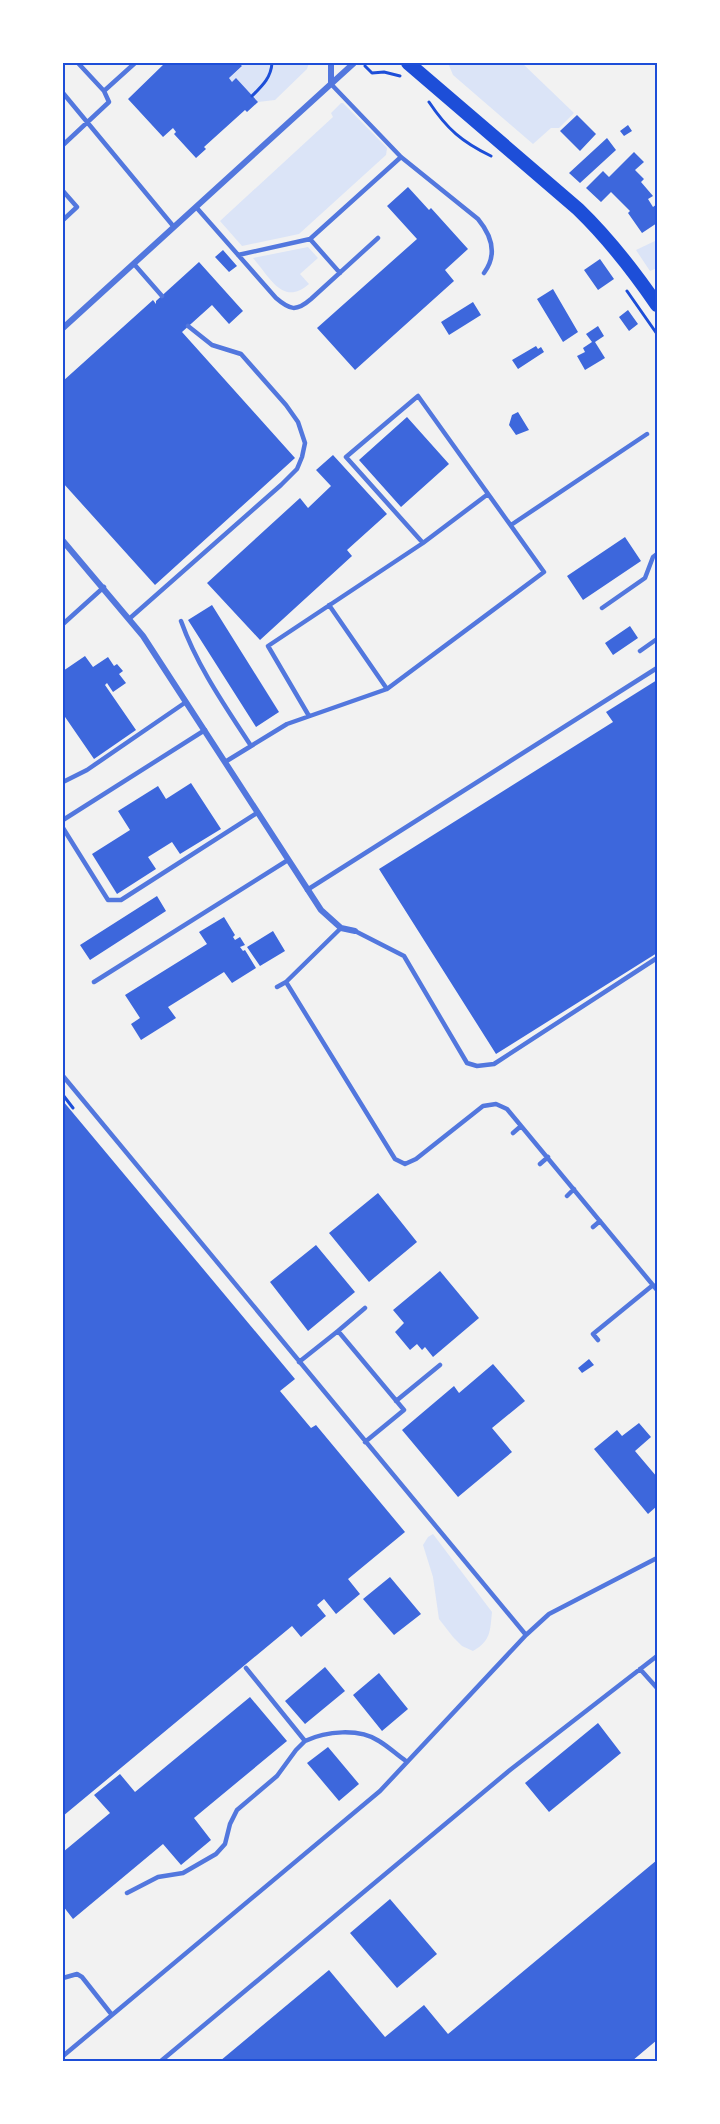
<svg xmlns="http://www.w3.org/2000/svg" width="720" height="2124" font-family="'Open Sans',sans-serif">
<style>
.green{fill:#dbe4f7}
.building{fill:#3d67dc}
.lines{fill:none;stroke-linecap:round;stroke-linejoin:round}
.path{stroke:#1d4ed8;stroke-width:3}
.service{stroke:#5277de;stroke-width:4.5}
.minor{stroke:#5277de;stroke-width:6}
.primary{stroke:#1d4ed8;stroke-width:14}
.neatline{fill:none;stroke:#1d4ed8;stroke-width:2}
</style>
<rect width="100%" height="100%" fill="#f2f2f2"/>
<path class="green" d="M239 63H309L307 69 275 100 258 102 236 79 232 82 229 78 242 67Z
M448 63H522L574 113 559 128H551L533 144 453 75Z
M341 103H343L387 148 386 155 299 234 242 246 220 221 333 117 331 113Z
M657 240V268L650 271 636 250Z
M308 247 318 258 300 274 309 284C283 307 270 277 253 258Z
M433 1534 492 1612C490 1631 491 1641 473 1651L462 1646 453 1637 439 1619 433 1577 423 1545 428 1537Z"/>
<path class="building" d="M165 63H239L242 66 229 78 232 82 236 78 258 102 247 112 245 110 204 147 206 149 196 158 174 134 176 132 173 128 163 137 128 99Z
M577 115 596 134 580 151 560 131Z
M628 125 632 131 624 136 620 131Z
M607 138 616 150 580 183 569 173Z
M634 152 644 162 635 170 644 179 641 182 653 196 648 199 653 207 657 204V223L642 233 628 213 630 211 611 192 601 202 586 188 603 171 609 177Z
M408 187 429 210 431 208 468 249 445 270 454 281 355 370 317 328 417 239 387 206Z
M223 250 237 266 229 272 215 257Z
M600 259 614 279 598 290 584 270Z
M199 262 243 311 229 324 212 305 182 332 295 458 155 585 63 483V381L153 300 156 304V301Z
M553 289 578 332 563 342 537 299Z
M473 302 481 315 449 335 441 322Z
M628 310 638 324 629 331 619 317Z
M598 326 604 336 595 342 605 358 585 370 577 356 585 352 583 348 592 342 586 334Z
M536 346 538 349 541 347 544 352 518 369 512 360Z
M518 412 529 430 516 435 509 425 512 415Z
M407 417 449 464 401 507 359 460Z
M333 455 387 514 347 550 352 556 260 640 207 583 300 498 308 508 331 486 316 470Z
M625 537 641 561 583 600 567 576Z
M212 605 279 712 256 727 188 620Z
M630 626 638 638 613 655 605 643Z
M85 656 93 667 108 657 114 666 117 664 123 671 119 674 126 683 113 692 107 683 105 685 136 730 94 759 63 714V671Z
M657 680V953L496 1054 379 869 613 722 606 712Z
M191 783 221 829 180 854 172 842 148 857 156 869 117 894 92 854 130 830 118 811 158 786 166 799Z
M157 896 166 911 90 960 80 945Z
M224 917 235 935 233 937 235 940 240 937 245 945 240 947 243 951 245 950 256 968 232 983 224 972 168 1007 176 1018 141 1040 131 1024 140 1018 125 995 207 944 199 932Z
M273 931 285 951 260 966 247 947Z
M63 1101 295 1379 280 1391 311 1428 316 1425 405 1532 348 1579 360 1594 336 1614 324 1599 317 1605 326 1616 301 1637 292 1626 63 1816Z
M378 1193 417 1242 369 1282 329 1233Z
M316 1245 355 1292 308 1331 270 1282Z
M440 1271 479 1318 433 1357 425 1347 422 1350 417 1344 410 1350 395 1332 404 1323 393 1310Z
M589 1359 594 1365 582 1373 578 1368Z
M493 1364 525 1401 492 1428 512 1452 458 1497 402 1430 454 1386 459 1393Z
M639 1423 651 1437 635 1451 657 1477V1506L648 1514 594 1449 617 1430 622 1436Z
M390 1577 421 1614 394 1635 363 1599Z
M325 1667 345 1691 305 1724 285 1701Z
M379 1673 408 1709 382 1731 353 1695Z
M250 1697 287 1741 194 1818 211 1840 181 1865 163 1844 73 1919 63 1906V1852L110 1813 94 1795 120 1774 135 1792Z
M598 1723 621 1753 549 1812 525 1783Z
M328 1747 359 1784 339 1801 307 1763Z
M657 1860V2040L632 2061H220L329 1970 385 2037 424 2005 448 2034Z
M390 1899 437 1954 397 1988 350 1933Z"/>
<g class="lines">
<path class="path" d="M365 66 372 73 384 72 400 76
M252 96C262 86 271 78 272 63
M429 102C447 129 462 142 491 156
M627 291 657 334
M63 1095 73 1108"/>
<path class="service" d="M331 84 401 157 478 219C492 236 498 254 484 273
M104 91 135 63
M63 93 174 227
M63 145 109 102 104 91 78 63
M63 191 77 207 63 220
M196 207 276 298C290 310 296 312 311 299L378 238
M310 239 340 273
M238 255 310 239 401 157
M134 264 162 296
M511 525 647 434
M329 605 387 689
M602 608 645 578 653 557 657 554
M129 619 281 485 297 469 302 457 305 443 298 422 286 405 241 354 212 345 188 326
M181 621C197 666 225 706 251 746
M63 624 104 587
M640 651 657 639
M309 716 268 646 423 543
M225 762 287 724 387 689 544 572C502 513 460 454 418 396L346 457 423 543 488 494
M63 782 87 770 186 702
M63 820 205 730
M63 828 108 900H121L257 813
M307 890 657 668
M341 928 286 982 395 1159 405 1164 416 1159 483 1106 496 1104 507 1109 657 1290
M355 931 404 956 467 1063 477 1066 494 1064 657 958
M94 982 288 860
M277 987 286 982
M63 1076 526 1635
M513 1133 521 1126
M540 1164 548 1157
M567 1196 574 1189
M593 1227 600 1221
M338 1331 365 1308
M598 1340 593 1334 653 1285
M299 1362 338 1331 404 1410 365 1442
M396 1401 440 1365
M246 1668 305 1741C326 1731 359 1728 379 1741 389 1747 397 1755 406 1761
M640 1669 657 1688
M127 1893 158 1877 183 1873 216 1854 225 1844 230 1824 237 1810 277 1776 296 1750 305 1741
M63 1978 77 1974 82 1977 112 2015
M63 2056 380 1791 526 1635 549 1614 657 1558
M161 2061 510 1770 657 1656"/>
<path class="minor" d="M331 63V84
M63 328 354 63
M63 541 143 636 321 910 341 928 355 931"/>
<path class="primary" d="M408 63 578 209C608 238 633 270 657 305"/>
</g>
<rect width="720" height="2124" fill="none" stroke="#ffffff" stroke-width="129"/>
<rect x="64" y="64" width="592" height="1996" class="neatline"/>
</svg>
